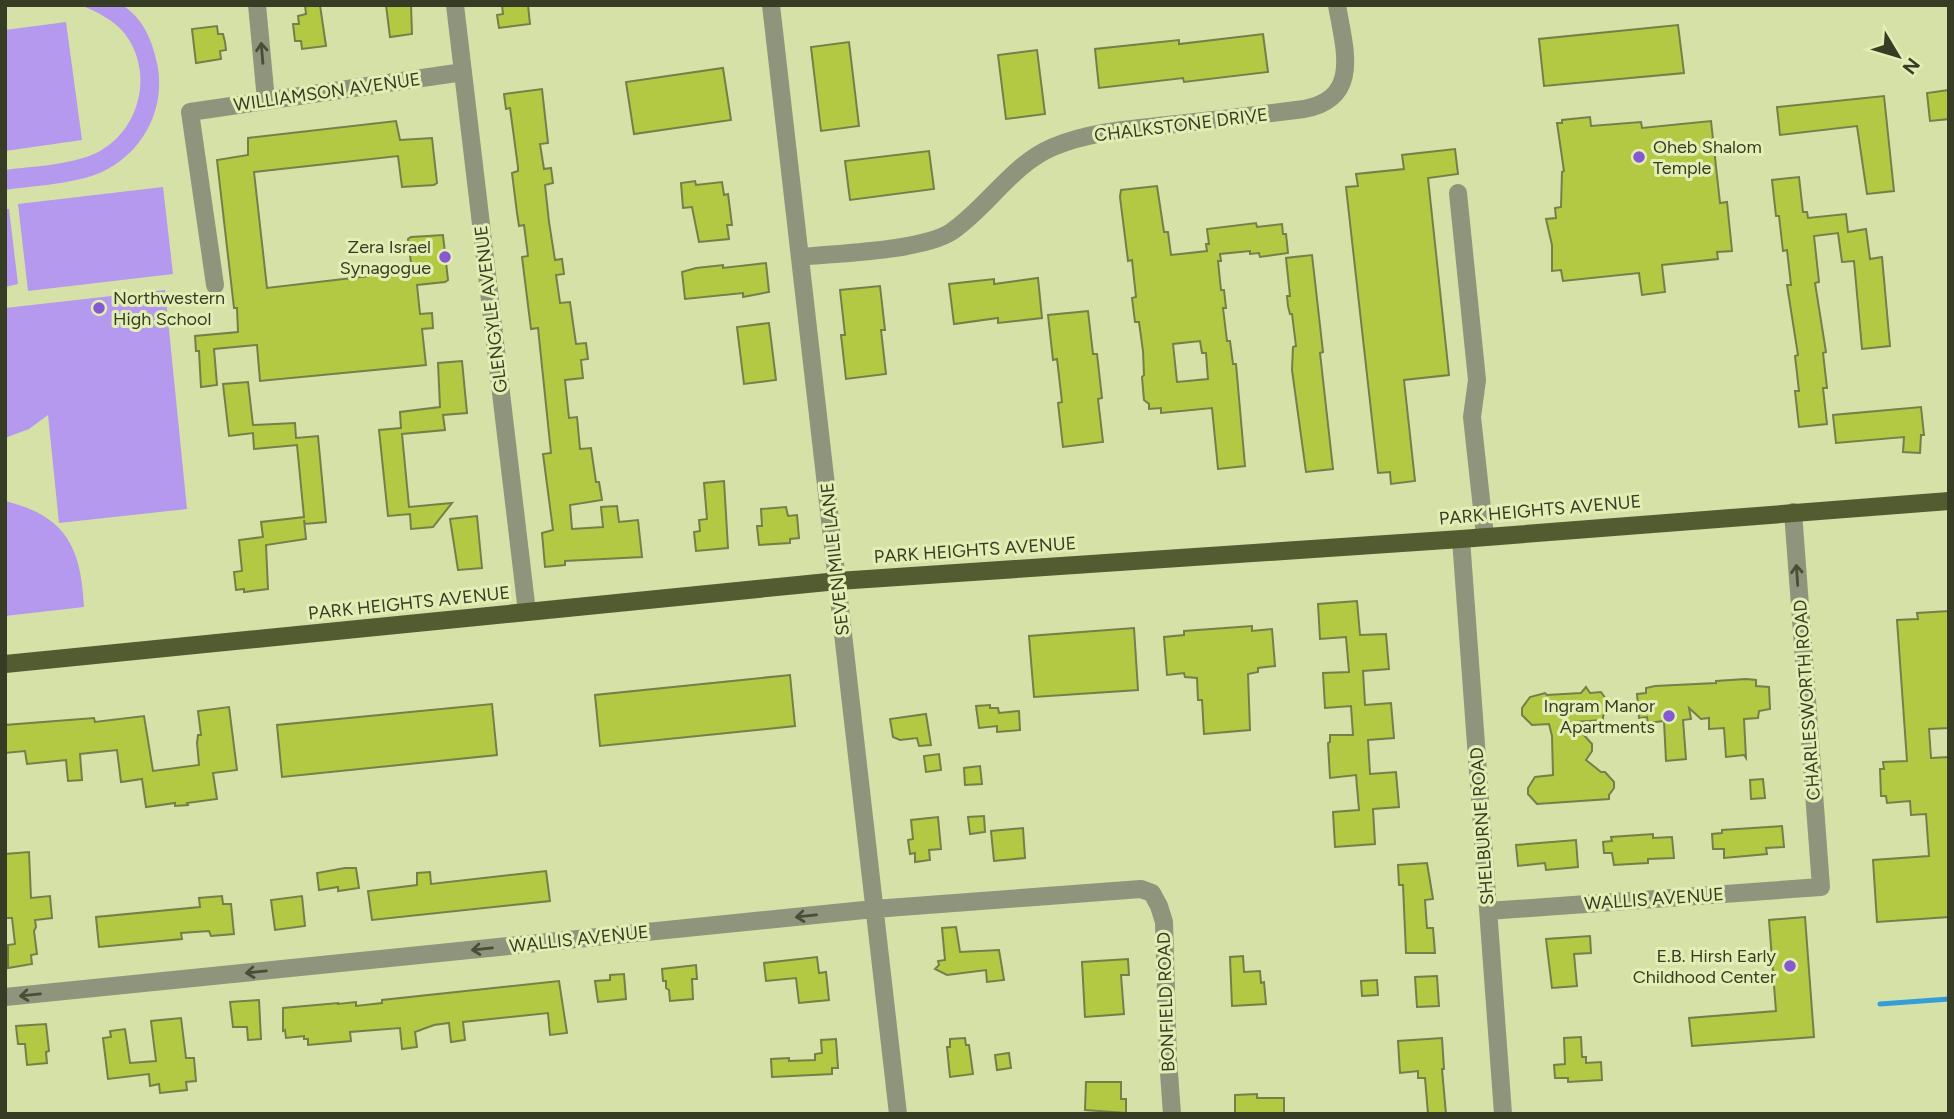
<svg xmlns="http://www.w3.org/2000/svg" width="1954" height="1119" font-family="Figtree,sans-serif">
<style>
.green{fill:#b499ef}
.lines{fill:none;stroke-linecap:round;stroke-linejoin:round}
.stream{stroke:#369ed7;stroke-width:5}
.building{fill:#b4c943;stroke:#757f49;stroke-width:2;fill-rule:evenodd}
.minor{stroke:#8f947d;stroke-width:18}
.major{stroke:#535b30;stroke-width:18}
.oneway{stroke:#494e37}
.poi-dot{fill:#8659d2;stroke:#e2eeb4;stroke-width:2.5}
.labels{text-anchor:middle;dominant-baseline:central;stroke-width:6;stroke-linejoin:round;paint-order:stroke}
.street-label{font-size:18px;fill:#373c25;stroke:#e2eeb4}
.poi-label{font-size:18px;fill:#373c25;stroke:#e2eeb4;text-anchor:end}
</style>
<rect width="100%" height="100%" fill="#d5e1a7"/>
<path class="green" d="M81 5H122C143 18 152 40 157 63 168 114 136 165 85 178 59 185 31 186 5 190V170C34 166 75 165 100 151 140 129 154 72 125 34 114 20 97 12 81 5Z
M66 22 82 140 5 151V30Z
M163 187 173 274 28 291 18 204Z
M5 209H9L18 284 5 287Z
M165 290 187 509 59 523 48 415 29 429 5 438V308Z
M5 501C66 516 81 547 84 607L5 616Z"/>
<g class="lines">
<path class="stream" d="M1880 1004 1949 999"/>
</g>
<path class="building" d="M305 5H320L326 46 302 49 301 41H295L293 24H299L298 16 306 14Z
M386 5H411L412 34 390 37Z
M502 5H528L530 24 499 28 497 15 503 14Z
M1678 25 1684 73 1544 86 1539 39Z
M217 26 218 34H223L225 42 226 50 220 51 221 59 196 63 192 29Z
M1263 34 1268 72 1184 82 1183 78 1099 88 1095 49 1179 40V44Z
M849 42 859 126 821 131 811 47Z
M1037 50 1045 114 1006 119 998 55Z
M723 68 731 120 634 134 626 82Z
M542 89 548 143 540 144 544 169 551 168 553 183 545 185 549 222 555 260 562 259 564 274 556 275 560 303 570 302 576 344 586 343 588 359 581 360 583 378 565 380 569 418 577 417 580 449 591 448 596 482H599L602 500 570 505 572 529 603 527 601 507 617 506 619 522 638 520 642 557 565 561V565L545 567 542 533 553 530 543 454 551 453 538 328 531 329 522 257 528 256 524 225 519 226 517 213 512 173 518 171V167L510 108 506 109 504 94Z
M1949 90V119L1930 121 1927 93Z
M1884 96 1894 191 1867 194 1857 126 1780 135 1777 107Z
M1590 117 1591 126 1641 122 1642 128 1711 121 1720 203 1727 202 1732 251 1717 252 1718 259 1662 265 1665 292 1642 295 1639 273 1563 281 1561 270 1552 271V245L1546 219 1556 218 1555 208 1561 207 1562 172 1564 171 1557 123H1562V120Z
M396 121 400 140 432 138 437 183 434 185 402 187 398 156 254 172 267 288 412 271 408 239 411 237 443 235 448 280 445 282 417 285 420 314 432 313 433 328 422 329 426 365 260 381 257 345 214 349 217 385 201 387 199 351H196L195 336 238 332 237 308H234L217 160 248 155V138Z
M1455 149 1458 174 1428 178 1449 375 1404 380 1415 481 1391 484 1390 472 1378 473 1346 187 1358 186 1356 174 1404 169 1402 155Z
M929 151 934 189 850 200 845 161Z
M1799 177 1803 212H1807L1808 218 1846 214 1848 232 1866 229 1870 259 1882 257 1890 346 1862 349 1854 261 1842 262 1838 233 1814 236 1819 282 1815 283 1826 352 1823 353 1827 388H1823L1827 424 1799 427 1795 391H1799L1795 356 1798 355 1787 285H1791L1787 250 1783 251 1779 216H1776L1772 180Z
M695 181 696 185 722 182 724 195 728 194 732 225H727L729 239 699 242 692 207 683 208 681 183Z
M1157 186 1164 232H1168L1171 255 1207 251 1206 244H1209L1207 229 1256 223 1257 227 1282 224 1283 234H1286L1288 253 1260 257 1259 253 1250 254V251L1220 254 1221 261H1218L1221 290H1224L1226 308H1223L1227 341H1230L1233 364H1236L1245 466 1218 469 1212 408 1161 413V408L1149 409V404L1144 400 1142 377 1144 375 1143 351 1139 322H1135L1132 298 1136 297 1132 260 1128 261 1120 197 1121 190ZM1200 341 1202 353H1206L1208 379 1177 382 1173 344Z
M1312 255 1323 352 1320 353 1333 469 1306 472 1292 370 1293 347 1296 346 1292 314H1290L1288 306 1287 296H1290L1286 258Z
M766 263 769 292 743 297V293L685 299 682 272 696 268 723 265V268Z
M1038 278 1042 318 998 323V318L954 324 949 284 994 279V284Z
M880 286 885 330H881L886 374 846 379 841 335H845L840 290Z
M1088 311 1093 354H1097L1102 398 1098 399 1103 442 1063 447 1058 403 1062 402 1057 359 1053 360 1048 315Z
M769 323 776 380 744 384 737 327Z
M462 361 467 413 443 415 445 430 402 434 409 507 452 503 433 527 411 529 410 514 388 516 379 430 401 428 400 412 440 407 438 363Z
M248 382 253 425 295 423 296 438 318 436 326 522 305 524 304 520 306 539 266 545 268 589 244 592V589L236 590 234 572 242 571 239 540 263 537 261 522 304 517 297 445 254 449 253 433 229 436 223 384Z
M1921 407 1924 435H1921L1920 453 1903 452 1904 437 1836 443 1833 415Z
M724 481 728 548 696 551 694 532 700 531 699 520 707 519 704 483Z
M786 507 788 516 797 515 799 538 790 539V543L759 545 757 526H762L761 509Z
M477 516 482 568 458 570 450 519Z
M1357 601 1360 635 1386 634 1389 669 1363 671 1365 705 1391 703 1394 738 1368 740 1370 774 1396 772 1399 807 1373 809 1375 844 1335 847 1333 812 1359 810 1356 775 1330 778 1328 743 1330 742V735H1353L1351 706 1325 708 1323 673 1349 672 1346 637 1320 639 1318 604Z
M1949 611V728L1929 729 1931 758 1949 757V917L1877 922 1873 860 1929 856 1926 814 1911 815 1910 801 1887 803 1886 796H1881L1880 769H1884L1883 762 1907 761 1897 620 1918 619 1917 613Z
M1252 626V631L1272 629 1275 666 1258 668V672L1248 674 1250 730 1204 734 1202 700H1198L1197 678 1185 677 1184 673 1167 675 1164 637 1184 635V631Z
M1134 628 1138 690 1034 697 1029 636Z
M790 675 795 726 600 746 595 695Z
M1746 679 1756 680V686L1769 687 1770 709 1759 711 1758 718 1744 719 1746 758 1744 755 1726 757 1724 728 1709 729V718L1701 719 1689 708 1691 719 1683 720 1686 759 1666 761 1664 721 1648 723 1647 717 1639 718 1637 694 1646 693V688L1655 686 1716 683V681Z
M1586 687 1590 693 1601 692 1608 702 1609 709 1603 716V720L1572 722 1592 744V751L1586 760 1601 772H1605L1614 782V788L1609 795V799L1537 804 1528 794V788L1535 777 1553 775 1552 736 1549 724 1532 725 1522 715V708L1530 697 1545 693 1547 695 1581 693Z
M492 704 497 755 282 777 277 725Z
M990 705V708H998L999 713 1019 711 1020 730 997 732V726L979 728 976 706Z
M229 707 237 770 213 773 217 799 187 803 188 805 175 806V803L146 807 142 779 121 782 117 750 80 754 82 780 68 781 66 760 27 764 25 751 5 753V725L94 718 95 722 144 716 153 771 199 765 197 743 198 735H201L198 711Z
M926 714 931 745 919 746 917 738 900 740 893 737 890 719Z
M939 754 941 770 926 772 924 756Z
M980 766 982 784 965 785 964 768Z
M1763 779 1765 798 1751 799 1750 780Z
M984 816 985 832 970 834 968 817Z
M938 817 941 849 929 850 930 860 915 862V853L910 854 908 840 913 839 911 820Z
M1782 826 1784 847 1766 848 1767 854 1724 858V849H1713L1712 834 1722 833V830Z
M1023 828 1025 858 994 861 991 831Z
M1653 834V838L1672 837 1674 858 1648 859V863L1614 865 1612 853H1604L1603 842 1612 841 1611 837Z
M1576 840 1578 867 1546 870 1545 863 1518 866 1516 845Z
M29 852 31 898 50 896 52 918 35 920 36 927 34 931 37 954 31 955 32 964 8 968V945L15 944 12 918H5V854Z
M1427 863 1433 899 1425 900 1427 928H1433L1435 953H1406L1403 885H1399L1398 865Z
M345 868H356L359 888 338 891V887L319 890 317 873Z
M546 871 550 901 372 920 368 891 417 885V873L430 872 431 884Z
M222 896 223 904H231L234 934 211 936 209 931 181 933 182 939 99 947 96 917 200 907 199 898Z
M302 896 305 926 275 930 271 900Z
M1805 917 1814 1037 1692 1046 1689 1018 1776 1011 1769 920Z
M956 927 960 952 999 950 1004 980 987 982 986 970 947 975 935 969 939 965 938 961 945 960 942 928Z
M1590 936 1591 953 1574 954 1577 986 1552 988 1546 939Z
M1243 956 1244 972 1260 971 1261 983 1264 982 1266 1004 1232 1006 1230 957Z
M817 957 819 973 826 972 829 1000 799 1003 796 978 766 981 764 963Z
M1128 959 1129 975H1121L1124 1014 1085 1017 1082 962Z
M696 965 697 979H692L693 999 670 1001 669 990 666 988V981H663L662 969Z
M624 974 626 999 598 1002 595 981 610 980V975Z
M1437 976 1439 1006 1417 1007 1415 977Z
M1377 980 1378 995 1362 996 1361 981Z
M559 981 567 1033 550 1035 548 1013 463 1022 465 1040 451 1042 449 1023 434 1025 415 1032 417 1047 402 1049 400 1028 350 1032 351 1041 308 1045V1039H304V1036L286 1038 285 1030 283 1031V1008L338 1003V1004L356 1002V1006L382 1003V1000Z
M259 1000 261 1039 248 1040 247 1027H233L230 1002Z
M181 1018 186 1058H194L196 1081 186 1082 187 1090 160 1093 159 1084 150 1086 149 1074 108 1079 103 1038 111 1037 110 1031 125 1029 130 1063 156 1061 151 1021Z
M46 1024 49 1051 46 1052 47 1063 27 1065 25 1044H18L16 1026Z
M1581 1037 1582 1057H1586V1063L1601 1062 1602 1080 1568 1082V1078H1555L1554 1065 1565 1064 1564 1038Z
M965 1038 966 1045H969L973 1074 950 1077 947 1047H950V1039Z
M1442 1038 1444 1069H1442L1446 1114H1428L1425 1078H1418V1071L1400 1073 1398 1041Z
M836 1039 838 1068H832V1074L772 1077 771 1059 789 1058V1061L815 1060V1054L822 1053 821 1040Z
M1009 1053 1011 1068 997 1070 995 1055Z
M1086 1082H1121V1099H1126V1113L1085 1110Z
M1257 1094V1098H1284V1114H1235V1095Z"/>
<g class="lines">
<path class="minor" d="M257 5 266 100
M455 5 527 612
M771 5 898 1114
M1458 193 1477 380 1472 417 1485 536
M800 257C838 253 921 251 951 232 988 207 1011 165 1053 147 1088 132 1129 129 1167 125 1213 120 1258 115 1304 109 1362 98 1344 48 1337 5
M215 285 190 112 463 72
M1461 539 1503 1114
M1488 911 1821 887 1793 512
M5 997 874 909 1141 889 1152 893 1159 906 1164 922 1168 1059 1172 1114"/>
<path class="major" d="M5 664 838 581 1461 539 1949 501"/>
</g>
<defs><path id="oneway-shaft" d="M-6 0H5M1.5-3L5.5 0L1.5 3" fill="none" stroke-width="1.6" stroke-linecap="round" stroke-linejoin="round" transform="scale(1.75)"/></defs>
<g class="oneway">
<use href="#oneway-shaft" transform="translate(262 53) rotate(-95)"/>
<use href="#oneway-shaft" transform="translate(1797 575) rotate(-94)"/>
<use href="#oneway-shaft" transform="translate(806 916) rotate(174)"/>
<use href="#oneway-shaft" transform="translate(482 949) rotate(174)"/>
<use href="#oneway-shaft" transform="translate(256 972) rotate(174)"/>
<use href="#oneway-shaft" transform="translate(30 995) rotate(174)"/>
</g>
<g class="poi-dot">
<circle cx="1639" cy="157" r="7"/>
<circle cx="445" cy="257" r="7"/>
<circle cx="99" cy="308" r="7"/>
<circle cx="1669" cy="716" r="7"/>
<circle cx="1790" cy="966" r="7"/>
</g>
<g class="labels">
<g class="street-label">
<text transform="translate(327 92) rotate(-8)">WILLIAMSON AVENUE</text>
<text transform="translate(1181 125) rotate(-7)">CHALKSTONE DRIVE</text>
<text transform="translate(491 309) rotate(-97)">GLENGYLE AVENUE</text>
<text transform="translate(1540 510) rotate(-5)">PARK HEIGHTS AVENUE</text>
<text transform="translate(975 550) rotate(-4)">PARK HEIGHTS AVENUE</text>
<text transform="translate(835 559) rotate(-96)">SEVEN MILE LANE</text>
<text transform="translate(409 603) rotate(-6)">PARK HEIGHTS AVENUE</text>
<text transform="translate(1807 700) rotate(-94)">CHARLESWORTH ROAD</text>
<text transform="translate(1482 826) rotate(-94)">SHELBURNE ROAD</text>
<text transform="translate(1654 899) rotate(-4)">WALLIS AVENUE</text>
<text transform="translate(579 939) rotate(-6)">WALLIS AVENUE</text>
<text transform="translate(1166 1002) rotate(-92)">BONFIELD ROAD</text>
</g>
<g class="poi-label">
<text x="1653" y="147" text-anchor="start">Oheb Shalom<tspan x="1653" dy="21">Temple</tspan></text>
<text x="431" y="247">Zera Israel<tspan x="431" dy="21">Synagogue</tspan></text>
<text x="113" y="298" text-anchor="start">Northwestern<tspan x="113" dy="21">High School</tspan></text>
<text x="1655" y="706">Ingram Manor<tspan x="1655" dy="21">Apartments</tspan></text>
<text x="1776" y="956">E.B. Hirsh Early<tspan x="1776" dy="21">Childhood Center</tspan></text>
</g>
</g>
<rect width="1954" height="1119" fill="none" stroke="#373c25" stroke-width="14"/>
<g transform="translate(1898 56) rotate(128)" stroke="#e2eeb4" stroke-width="5" paint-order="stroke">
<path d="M0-5L12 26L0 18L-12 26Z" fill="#373c25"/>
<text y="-10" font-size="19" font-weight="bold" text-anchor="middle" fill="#373c25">N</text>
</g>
</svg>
